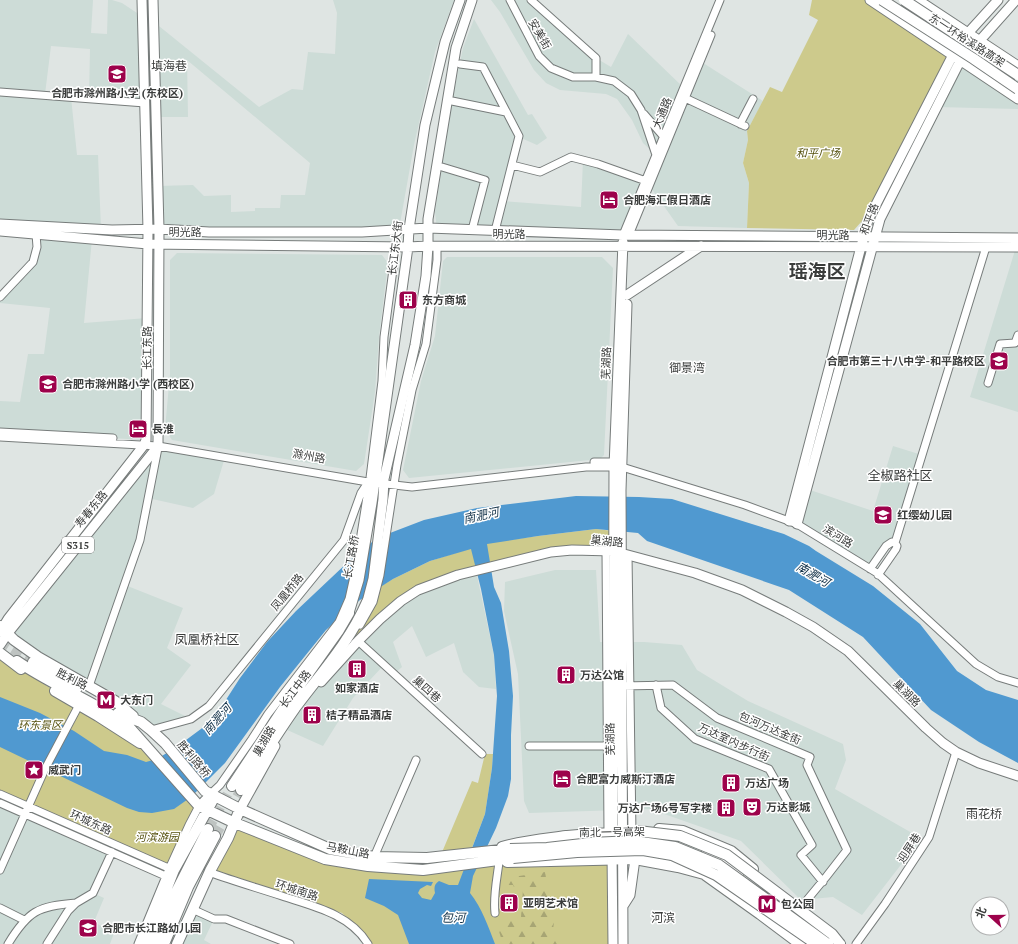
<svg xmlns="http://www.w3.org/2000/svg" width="1018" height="944" font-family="'PT Serif','Noto Sans SC',serif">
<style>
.built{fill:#cddcd7}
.green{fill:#cdca8c}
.forest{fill:url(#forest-firs)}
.water{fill:#5099d0}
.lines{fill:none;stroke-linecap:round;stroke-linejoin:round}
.highway-tunnel{stroke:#bec3c1;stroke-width:10;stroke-dasharray:10 5;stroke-linecap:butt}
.minor-casing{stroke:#777c7b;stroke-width:9}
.major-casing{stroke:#777c7b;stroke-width:11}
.highway-casing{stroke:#777c7b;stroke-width:12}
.minor{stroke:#fff;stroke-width:7}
.major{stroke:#fff;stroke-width:9}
.highway{stroke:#fff;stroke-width:10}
.highway-bridge-casing{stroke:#777c7b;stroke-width:12;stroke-linecap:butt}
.highway-bridge{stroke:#fff;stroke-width:10}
.labels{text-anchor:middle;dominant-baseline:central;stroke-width:3;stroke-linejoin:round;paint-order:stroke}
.shield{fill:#fff;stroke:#757676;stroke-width:1}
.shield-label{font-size:10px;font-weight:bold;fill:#3a3c3b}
.street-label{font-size:11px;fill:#3a3c3b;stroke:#fff}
.poi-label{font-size:11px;font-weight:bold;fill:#3a3c3b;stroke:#fff;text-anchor:start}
.park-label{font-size:11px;font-style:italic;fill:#54500c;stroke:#fff}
.neighbourhood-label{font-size:12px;fill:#3a3c3b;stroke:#fff}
.water-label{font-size:12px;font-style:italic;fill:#133249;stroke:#fff}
.quarter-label{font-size:13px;fill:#3a3c3b;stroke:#fff}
.town-label{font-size:19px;font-weight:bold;fill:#3a3c3b;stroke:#fff}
</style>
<defs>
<pattern id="forest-firs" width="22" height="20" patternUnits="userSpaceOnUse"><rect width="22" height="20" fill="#cdca8c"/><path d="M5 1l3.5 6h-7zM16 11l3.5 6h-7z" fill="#a7a574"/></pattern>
</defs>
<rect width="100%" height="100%" fill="#dfe5e3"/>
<path class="built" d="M0 0H93L91 33 107 34 108 0H112L122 3 143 17 145 103 89 98 90 49 51 46 45 94 71 97 77 155H98L101 229 0 224Z
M333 0H454L435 52 414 145 399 229H159L158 186 193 185 204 196 231 195V212L255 211V208H280L281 195H305L310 163 187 60 188 117H156L154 22 259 107 292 89 303 90 308 52 335 54 337 13Z
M491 0H531L596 58 611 67 628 34 684 88 656 155 643 143 632 120 617 99 606 94 560 90 546 83 534 70 500 12Z
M474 19 528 115 532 114 547 138 537 145 519 137 502 201 581 207 583 160 646 181 623 235 437 229 435 212 453 96 463 48Z
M700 61 763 101 747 131 748 140 743 163 749 183 747 228 678 226 649 185Z
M962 61 1018 99V109L937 107Z
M36 234 92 239 84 323 147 318 146 440 0 432V401L20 402 28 354H44L50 308 0 303V297L33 262Z
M1016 247H1018V412L970 397Z
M177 253 382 255 388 263 379 337 375 392 364 464 356 471 172 440 165 429 170 374V260Z
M447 257H602L613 268 604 455 600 459 409 478 403 470 421 381 435 336 443 261Z
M158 446 225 457 214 494 193 508 148 498 125 585 183 608 167 648 191 665 161 704 191 719 151 730 8 633Z
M893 446 922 455 895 543 891 542 870 569 798 524 807 489 873 511Z
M555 570H596L600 642H644L682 645 697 670 748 701 843 744 846 760 835 789 912 833 917 844 862 915 833 897 801 900 741 841 650 809 529 813 524 801 518 674 504 611 505 582Z
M458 575 477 576 494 655 496 689 479 687 463 672 454 643 426 657 412 626 393 642 402 667 394 674 384 665 353 698 323 746 285 729 335 665 401 601Z
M0 803 112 852 93 893 104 898 94 922 114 933 110 944H0Z
M192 909 214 919 204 940 211 944H177Z"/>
<path class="green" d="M812 0H870L953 55 946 59 862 221 854 230 747 228 749 183 743 163 748 140 747 131 770 87 782 92 818 20 809 15Z
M596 529 613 531V551L551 552 477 576H458L418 591 339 657 376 589 393 579 430 561 487 543 538 536Z
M0 653 28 674 151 751 199 806 169 869 0 794Z
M485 754H493L492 768 485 814 470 853 440 857 472 781 478 783Z
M235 823 325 859 423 870 489 861 612 859 613 944H370V942L342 913 210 871Z"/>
<path class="forest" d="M545 872 554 922 553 930 568 944H503L496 922 503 918 521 917 523 889H515L513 885H500V879Z"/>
<path class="water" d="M576 496 639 497 672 499 784 534 809 546 816 551 873 586 920 624 957 671 986 690 1018 700V763L979 742 931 710 863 637 789 590 647 541 638 533 596 529 538 536 487 544 494 587 501 603 509 651 513 696 511 735V779L508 796 496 828 473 876 470 893C482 908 488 926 495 944H409L398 915 384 906 365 898 369 879 433 882 431 886 427 885 420 889 418 893 422 898 431 900 435 893C434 888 434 884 439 881L449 885H458L485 814 492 768 497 696 494 655 481 589 471 549 430 561 393 579 360 600 326 630 280 687 225 763 191 797 174 809 152 813 139 812 127 808 0 747V697L40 713 74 731 104 751 127 755 146 762 157 759 178 746 213 720 240 678 267 642 296 611 349 561 377 538 424 520 477 508Z"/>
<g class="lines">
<path class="highway-tunnel" d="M0 641 33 662
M208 829 232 786
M215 836 241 790"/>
<g class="minor-casing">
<path id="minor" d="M510 0 539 56 551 68 573 77H596L614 81 631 94 641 110 656 155
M531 0 596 58V77
M460 64 483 67 519 136 495 231
M0 92 145 103
M685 98 745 126
M452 101 506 112
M644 114 664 137
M740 124 753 99
M512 165 540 172 571 157 598 164 646 181
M442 167 485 180 472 230
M623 235 720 0
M629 235 711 35
M0 297 33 262 37 247 36 234
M988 383 1000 344 1015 343 1018 335
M0 432 113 438
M0 437 158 446 368 482 412 487 586 467H622L745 505 797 524 877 573 976 664 998 677 1018 683
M594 462H614
M895 543 986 247
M606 551 608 833
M628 555 632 834
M870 569 886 546 892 542 895 543 897 546 896 549 878 575
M360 625 373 602 380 575 397 465 412 390 426 344 437 260V246
M355 643 358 641 482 754
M656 685 661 708 695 739 769 769 812 845 801 855 823 882
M89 686 140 540 158 448
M622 686 673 685 717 718 810 757 807 765 847 850 826 877 797 912
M151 730 191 719 209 706 344 540 361 493 367 484
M529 746H607
M0 794 173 870
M0 803 170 878
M374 857 416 760
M0 870 45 769 79 705
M209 872C233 881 258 888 282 896 313 906 350 914 368 944
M0 908 24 920
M192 909 214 919H226L290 944
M495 913C493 896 497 879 499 862
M8 944C28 911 38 906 76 903
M47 944 68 911 76 903 93 893 112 852
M138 944 169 869 189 825 199 806 204 800 220 785 252 739 268 714 339 622 349 599 355 572 370 478 382 381 384 337 396 247
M856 944 885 904 929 837 956 752"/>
</g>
<g class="major-casing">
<path id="major" d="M870 0 1018 99
M918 0 1018 66
M0 224 112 230 159 229 209 232H362L428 228 623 235 1018 238
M0 231 148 244 408 247 428 246 1018 247
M627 295 701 246
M789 521 868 220 959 43 998 0
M797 524 880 219 958 65 1016 0
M367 602 373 579 383 499 384 479 415 345 426 276 428 246V219L456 48 472 0
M349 613 359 580 372 503 408 247 409 229 425 125 445 42 460 0
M0 632 8 619 144 445 146 440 148 230 142 0
M0 645 8 633 158 446 159 229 153 0
M321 682 358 641 380 619 401 601 418 590 458 575 551 552 572 550 613 551 695 573 742 590 786 612 813 627 848 651 926 728 943 743 956 752 979 763 1018 776
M240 809 275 746
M613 841 614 467 623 242
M612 853 613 944
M623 906 630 895 635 859
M623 944 621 490 627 304"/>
</g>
<g class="highway-casing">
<path id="highway" d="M0 626 14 640 38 657 115 701 133 716
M0 653 21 669
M17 661C53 686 95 701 130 728L199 806 235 823 325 859 368 866 423 870 513 858
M33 662 77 688
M55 691 98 716 140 743
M118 713 141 722 151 730 165 743 205 791 240 809 330 849 374 857 427 858 510 849
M232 786 285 706 339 630 349 613
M241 790C259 763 276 735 295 708 321 673 349 643 367 602
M659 829 683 831 731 851 753 869
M502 847C522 841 544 839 566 836 591 834 615 832 640 835
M707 852 724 859 740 871
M507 862 635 859 678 867 704 874 760 914 800 944
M786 904 829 938 840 944
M145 944 174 870 215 796
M154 944 176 892 208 829
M164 944 188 887 215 836
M177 944 210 871 228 838 240 809"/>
</g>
<use href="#minor" class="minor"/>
<use href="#major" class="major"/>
<use href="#highway" class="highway"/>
<g class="highway-bridge-casing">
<path id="highway-bridge" d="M882 0 974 59 1018 89
M904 0 1018 75
M632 834 638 831 680 836 727 855 832 934 840 944
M510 849 547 848 591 843 634 841 675 847 719 865 828 944
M513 858 577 852 643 850 672 855 716 875 816 944"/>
</g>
<use href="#highway-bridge" class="highway-bridge"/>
</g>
<defs>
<g id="school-square" transform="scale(1)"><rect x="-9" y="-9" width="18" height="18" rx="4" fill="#9d024b" stroke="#fff"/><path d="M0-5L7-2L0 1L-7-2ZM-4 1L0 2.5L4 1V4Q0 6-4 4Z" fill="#fff"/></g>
<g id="hotel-square" transform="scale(1)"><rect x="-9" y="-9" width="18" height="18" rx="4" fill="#9d024b" stroke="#fff"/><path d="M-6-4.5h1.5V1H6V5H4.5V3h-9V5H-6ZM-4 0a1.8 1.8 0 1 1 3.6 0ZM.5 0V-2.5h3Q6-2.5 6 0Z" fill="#fff"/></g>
<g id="building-square" transform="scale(1)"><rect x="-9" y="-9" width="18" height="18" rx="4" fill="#9d024b" stroke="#fff"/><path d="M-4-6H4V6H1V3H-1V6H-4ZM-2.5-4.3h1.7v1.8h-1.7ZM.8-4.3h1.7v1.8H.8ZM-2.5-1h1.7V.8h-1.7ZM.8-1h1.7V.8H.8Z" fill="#fff"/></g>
<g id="metro-square" transform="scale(1)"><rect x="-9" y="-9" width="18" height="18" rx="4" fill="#9d024b" stroke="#fff"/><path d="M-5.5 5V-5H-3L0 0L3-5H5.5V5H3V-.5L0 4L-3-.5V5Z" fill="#fff"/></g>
<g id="sight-square" transform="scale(1)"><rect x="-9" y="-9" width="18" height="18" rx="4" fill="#9d024b" stroke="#fff"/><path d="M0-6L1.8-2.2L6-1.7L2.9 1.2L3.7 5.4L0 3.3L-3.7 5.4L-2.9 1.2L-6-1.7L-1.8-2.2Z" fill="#fff"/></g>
<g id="theatre-square" transform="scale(1)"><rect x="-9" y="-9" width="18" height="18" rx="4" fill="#9d024b" stroke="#fff"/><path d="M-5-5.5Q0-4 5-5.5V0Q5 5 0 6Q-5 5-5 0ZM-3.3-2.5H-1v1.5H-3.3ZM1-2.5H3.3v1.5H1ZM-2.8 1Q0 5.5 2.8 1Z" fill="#fff"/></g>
</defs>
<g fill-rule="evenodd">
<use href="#school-square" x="117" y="74"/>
<use href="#hotel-square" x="609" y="200"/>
<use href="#building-square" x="408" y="300"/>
<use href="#school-square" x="999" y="361"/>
<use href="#school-square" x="48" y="384"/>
<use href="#hotel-square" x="138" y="429"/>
<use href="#school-square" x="883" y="515"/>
<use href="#building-square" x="357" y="669"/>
<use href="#building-square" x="566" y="675"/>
<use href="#metro-square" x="106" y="700"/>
<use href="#building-square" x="312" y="715"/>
<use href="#sight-square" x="34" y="770"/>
<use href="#hotel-square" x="562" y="779"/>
<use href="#building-square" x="731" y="783"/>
<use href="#theatre-square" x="752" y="807"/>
<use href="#building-square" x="726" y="808"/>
<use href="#building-square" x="509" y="903"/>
<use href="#metro-square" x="767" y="904"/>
<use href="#school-square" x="88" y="928"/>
</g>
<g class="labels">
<rect class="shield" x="62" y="537" width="32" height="16" rx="3"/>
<g class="shield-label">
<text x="78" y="545">S315</text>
</g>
<g class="street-label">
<text transform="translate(540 34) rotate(60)">安美街</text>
<text transform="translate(967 40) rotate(33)">东一环裕溪路高架</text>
<text transform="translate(662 113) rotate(-68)">大通路</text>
<text transform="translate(869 219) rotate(-70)">和平路</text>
<text transform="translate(185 232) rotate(1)">明光路</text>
<text x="509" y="234">明光路</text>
<text x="833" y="235">明光路</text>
<text transform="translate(395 248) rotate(-83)">长江东大街</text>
<text transform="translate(147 348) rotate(-90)">长江东路</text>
<text transform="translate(606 363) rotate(-88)">芜湖路</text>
<text transform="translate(309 456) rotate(10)">滁州路</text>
<text transform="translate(91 509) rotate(-51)">寿春东路</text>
<text transform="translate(838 536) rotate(32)">滨河路</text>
<text transform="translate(607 541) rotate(6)">巢湖路</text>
<text transform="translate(351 557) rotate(-80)">长江路桥</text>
<text transform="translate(287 592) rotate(-51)">凤凰桥路</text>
<text transform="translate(72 679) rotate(26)">胜利路</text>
<text transform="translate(295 689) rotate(-53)">长江中路</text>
<text transform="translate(427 689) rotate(42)">巢四巷</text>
<text transform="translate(907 693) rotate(45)">巢湖路</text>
<text transform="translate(770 728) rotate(23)">包河万达金街</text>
<text transform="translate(610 739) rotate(-91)">芜湖路</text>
<text transform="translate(264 741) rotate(-60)">巢湖路</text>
<text transform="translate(734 742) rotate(24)">万达室内步行街</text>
<text transform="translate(194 759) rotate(50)">胜利路桥</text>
<text transform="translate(91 822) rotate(24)">环城东路</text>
<text transform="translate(612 832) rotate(-1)">南北一号高架</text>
<text transform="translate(909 848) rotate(-57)">迎屏巷</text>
<text transform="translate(348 850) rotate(11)">马鞍山路</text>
<text transform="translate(297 890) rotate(18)">环城南路</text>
</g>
<g class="poi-label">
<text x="117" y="93" text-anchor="middle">合肥市滁州路小学 (东校区)</text>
<text x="623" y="200">合肥海汇假日酒店</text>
<text x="422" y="300">东方商城</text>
<text x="985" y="361" text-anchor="end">合肥市第三十八中学-和平路校区</text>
<text x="62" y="384">合肥市滁州路小学 (西校区)</text>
<text x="152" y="429">長淮</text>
<text x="897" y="515">红缨幼儿园</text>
<text x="580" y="675">万达公馆</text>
<text x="357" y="688" text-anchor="middle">如家酒店</text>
<text x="120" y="700">大东门</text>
<text x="326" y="715">桔子精品酒店</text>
<text x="48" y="770">威武门</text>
<text x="576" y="779">合肥富力威斯汀酒店</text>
<text x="745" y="783">万达广场</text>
<text x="766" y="807">万达影城</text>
<text x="712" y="808" text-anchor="end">万达广场6号写字楼</text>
<text x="523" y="903">亚明艺术馆</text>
<text x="781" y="904">包公园</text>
<text x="102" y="928">合肥市长江路幼儿园</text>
</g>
<g class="park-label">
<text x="818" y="153">和平广场</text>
<text x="40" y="725">环东景区</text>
<text x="157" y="837">河滨游园</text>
</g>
<g class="neighbourhood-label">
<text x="169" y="65">填海巷</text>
<text x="687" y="367">御景湾</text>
<text x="984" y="813">雨花桥</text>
<text x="663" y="917">河滨</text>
</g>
<g class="water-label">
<text transform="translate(481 515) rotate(-12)">南淝河</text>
<text transform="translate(813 574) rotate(30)">南淝河</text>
<text transform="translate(217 719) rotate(-48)">南淝河</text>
<text x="453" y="917">包河</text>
</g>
<g class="quarter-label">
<text x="900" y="475">全椒路社区</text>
<text x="207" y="639">凤凰桥社区</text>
</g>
<g class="town-label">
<text x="817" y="270">瑶海区</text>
</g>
</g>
<g transform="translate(990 916) rotate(291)"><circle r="19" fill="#ffffff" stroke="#b0b1b1"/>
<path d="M0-3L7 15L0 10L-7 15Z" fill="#9d024b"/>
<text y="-6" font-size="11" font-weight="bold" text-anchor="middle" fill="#3a3c3b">北</text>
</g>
</svg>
